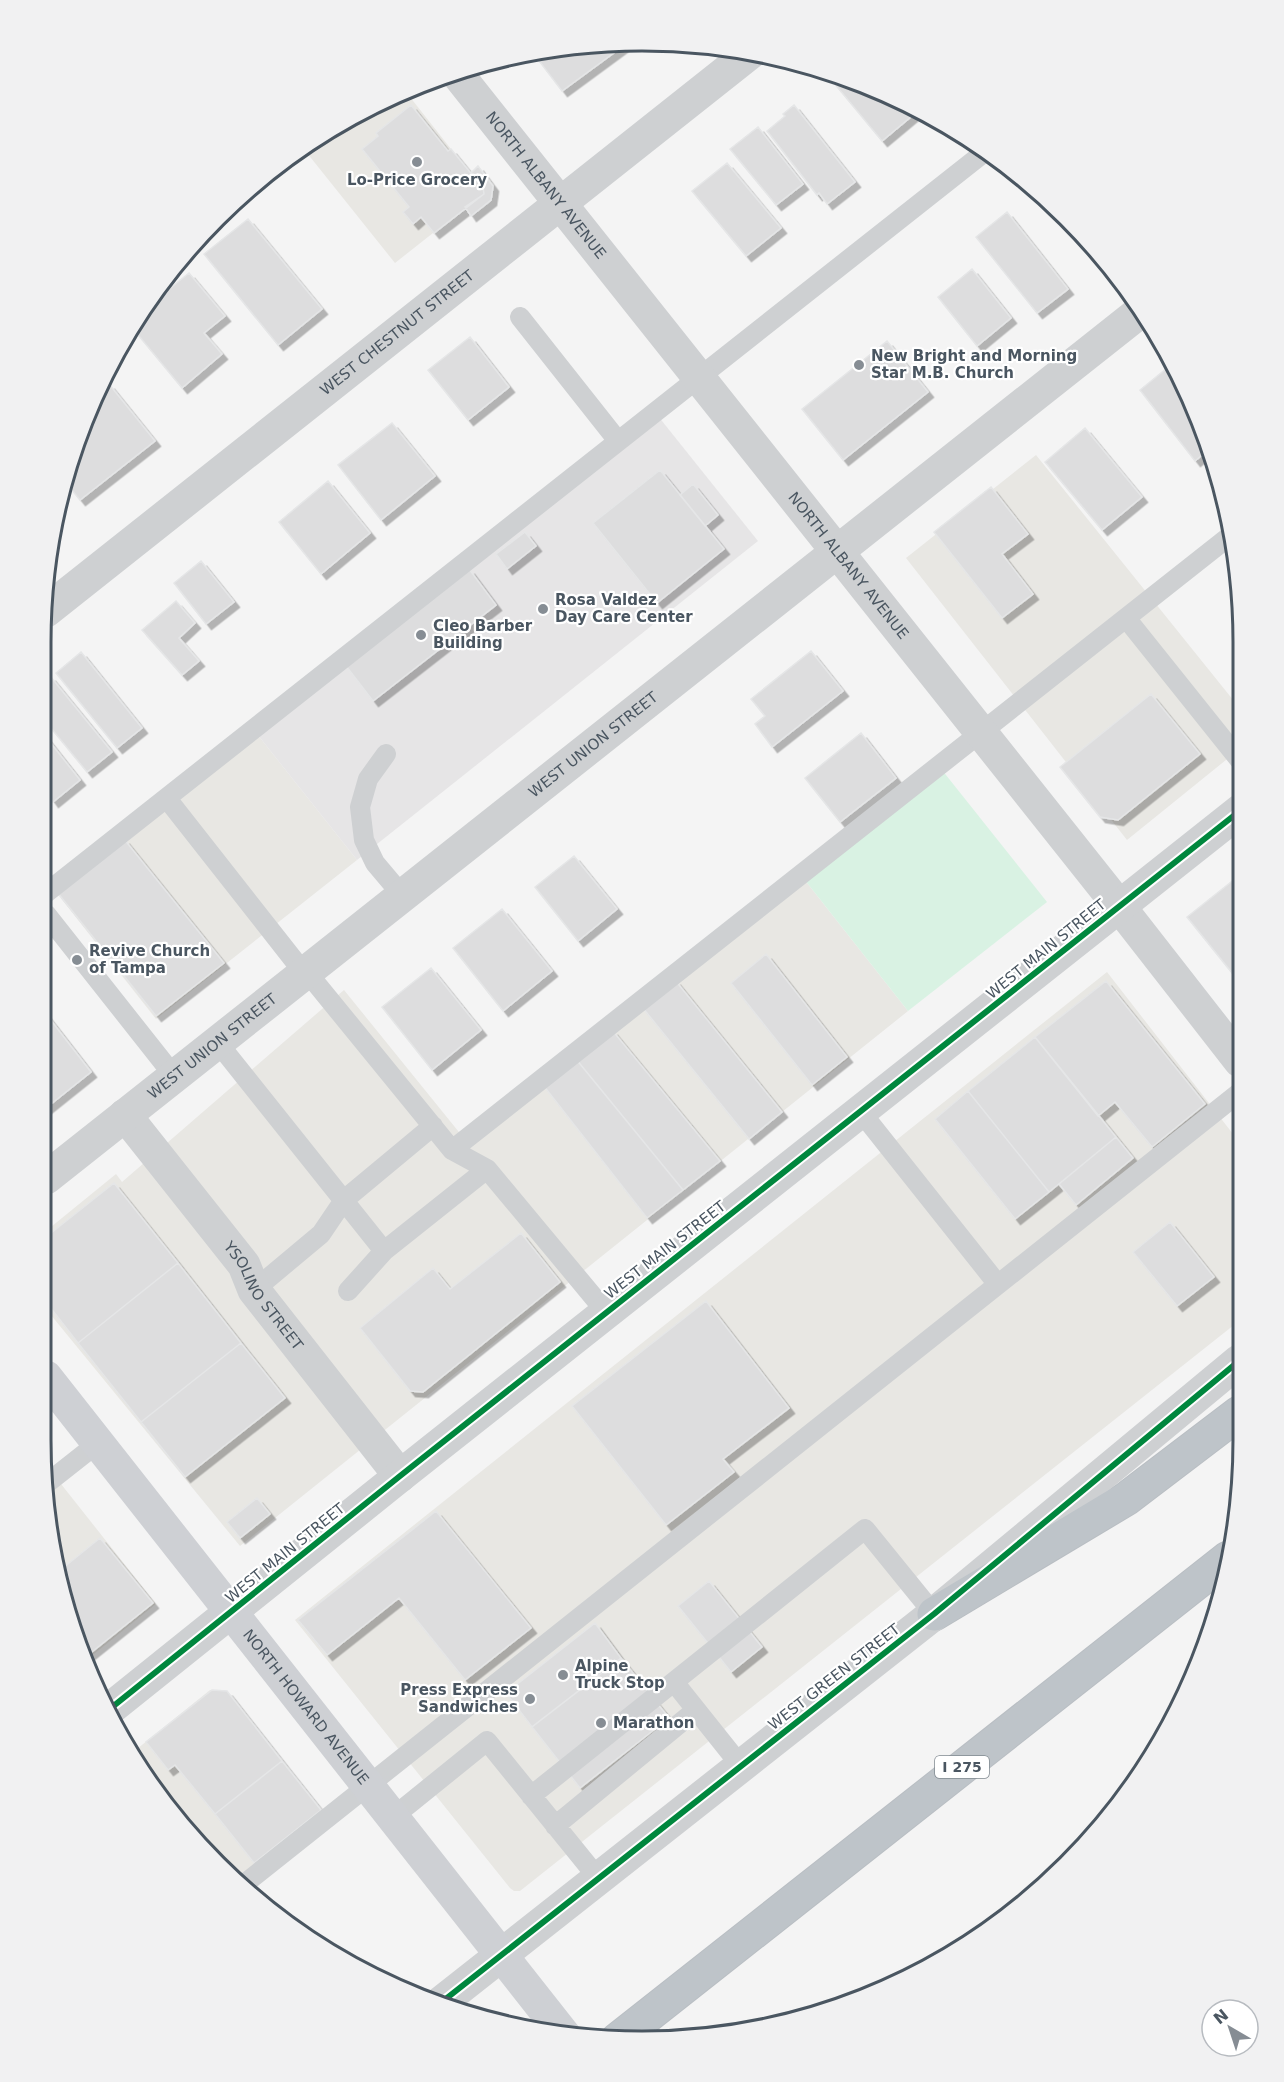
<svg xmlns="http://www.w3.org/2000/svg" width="1284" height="2082" font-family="'DejaVu Sans',sans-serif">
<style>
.commercial{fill:#e8e7e3}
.education{fill:#e6e5e6}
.green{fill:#d9f2e3}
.building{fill:#ddddde;stroke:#e5e6e7;stroke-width:1.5;filter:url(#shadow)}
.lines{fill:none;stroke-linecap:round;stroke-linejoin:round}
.motorway-casing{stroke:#b9bec3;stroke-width:35}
.service{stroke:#ced0d2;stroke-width:20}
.minor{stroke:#ced0d2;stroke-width:33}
.tertiary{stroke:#ced0d2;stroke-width:33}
.secondary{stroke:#ced0d4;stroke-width:33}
.motorway{stroke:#bec4c9;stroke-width:33}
.cycleway-casing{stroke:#fff;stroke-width:10}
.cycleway{stroke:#00873e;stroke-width:6}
.poi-dot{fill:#868d94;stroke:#fff;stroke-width:2}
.labels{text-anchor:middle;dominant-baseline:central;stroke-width:4.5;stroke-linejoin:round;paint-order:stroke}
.shield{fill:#fff;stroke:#808990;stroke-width:1.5}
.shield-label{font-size:14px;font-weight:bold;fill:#4a5661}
.poi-label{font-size:15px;font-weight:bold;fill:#4a5661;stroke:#fff;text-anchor:start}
.street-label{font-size:15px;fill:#4a5661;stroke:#fff}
.rim{fill:none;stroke:#4a5661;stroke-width:3}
</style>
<defs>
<filter id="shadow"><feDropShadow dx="5.5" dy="5.5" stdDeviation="0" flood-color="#0004"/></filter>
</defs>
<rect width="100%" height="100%" fill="#f4f4f4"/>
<path class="commercial" d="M406 92 485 192 395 263 303 148 341 121Z
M1036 455 1242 711V747L1127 840 906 558Z
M257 734 357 860 156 1019 56 892Z
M804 879 908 1011 240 1546 46 1309V1231L116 1174 122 1182 344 990 467 1142Z
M1107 972 1240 1143 1239 1321 520 1891H514L510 1888 295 1620Z
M46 1465 156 1604 84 1662 72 1633 46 1519Z
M210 1690 226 1691 332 1825 248 1889 165 1806 132 1753Z"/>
<path class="education" d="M658 416 758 541 357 860 257 734Z"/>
<path class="green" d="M942 770 1047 902 908 1011 804 879Z"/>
<path class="building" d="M626 44 562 91 533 53 563 46Z
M824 71 898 99 912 116 882 141Z
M411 105 448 151 451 149 483 188 484 194 434 233 421 217 413 224 403 212 409 207 362 149 378 136 376 133Z
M794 105 855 182 827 204 819 193 817 195 767 131 785 116 783 114Z
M758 127 803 184 776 205 730 149Z
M727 163 781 228 746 256 692 191Z
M478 166 493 186 491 200 471 216 465 207 484 194 483 188 471 173Z
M1007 212 1068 289 1037 313 976 237Z
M248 219 322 309 278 345 204 254Z
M972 269 1011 318 977 346 938 297Z
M189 273 225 316 204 333 222 354 182 388 134 330 147 307Z
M470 337 509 387 468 420 428 370Z
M887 341 928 392 843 460 802 409Z
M1172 364 1208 450 1195 461 1140 390Z
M109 384 155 441 80 500 67 484 86 412 97 394Z
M392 423 435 476 381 520 338 465Z
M1085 428 1142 497 1102 530 1045 462Z
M660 470 724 549 657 603 593 523Z
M328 481 370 533 321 574 279 522Z
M693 484 718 515 705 526 680 495Z
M991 487 1028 534 1002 554 1033 594 1002 618 934 532Z
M525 532 536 546 507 569 496 554Z
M1233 548 1236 564 1227 552Z
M201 561 234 602 206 624 174 583Z
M469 569 496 605 373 701 346 666Z
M176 601 195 623 179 638 199 661 182 675 142 630Z
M811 651 843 691 772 747 755 724 765 716 751 699Z
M81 652 142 728 117 748 56 673Z
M50 676 112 752 87 772 46 722V680Z
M1151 694 1200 754 1118 820 1100 817 1060 767Z
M861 733 896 778 840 822 805 778Z
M46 737 80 780 53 802 46 792Z
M124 839 224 963 156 1016 57 892Z
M574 856 617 909 578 941 535 887Z
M1241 874V984L1187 917Z
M502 909 552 971 503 1011 453 948Z
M766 954 847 1057 812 1085 731 983Z
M431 968 481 1030 432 1070 382 1007Z
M675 980 782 1112 749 1139 642 1007Z
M1106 981 1205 1104 1152 1147 1115 1102 1098 1116 1035 1037Z
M46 1014 91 1072 46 1108Z
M612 1030 720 1161 683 1190 576 1059Z
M1035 1037 1116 1137 1049 1192 968 1091Z
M576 1059 683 1190 647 1218 543 1085Z
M968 1091 1049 1192 1015 1219 935 1119Z
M1116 1137 1133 1158 1076 1205 1059 1184Z
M114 1183 178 1263 78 1343 46 1302V1237Z
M1170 1222 1214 1277 1177 1306 1133 1252Z
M521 1233 560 1282 423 1392 410 1391 360 1328 433 1268 450 1289Z
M178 1263 241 1343 141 1422 78 1343Z
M706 1301 789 1408 723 1459 734 1472 666 1525 572 1406Z
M241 1343 285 1398 185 1477 141 1422Z
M257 1498 270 1514 240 1538 227 1522Z
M436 1511 531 1628 465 1680 399 1598 327 1655 298 1620Z
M100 1538 153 1603 83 1659 72 1633 58 1572Z
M709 1581 762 1647 731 1672 678 1606Z
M595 1623 621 1658 532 1727 506 1693Z
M621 1658 669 1718 580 1788 532 1727Z
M212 1690 227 1691 282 1761 215 1814 175 1765 168 1770 146 1742Z
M282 1761 321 1810 254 1863 215 1814Z"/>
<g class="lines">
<g class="motorway-casing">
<path id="motorway" d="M934 1614 1126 1499 1239 1413
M617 2040 1228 1558"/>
</g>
<path class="service" d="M520 317 618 441
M1126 618 1242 763
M386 754 368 779 360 807 364 840 375 863 402 895
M172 805 304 973
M46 893 986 151
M46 914 174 1076
M306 971 452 1150 487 1169 606 1312
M218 1043 384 1251
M861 1112 992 1277
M452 1150 1231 535
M254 1290 321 1234 344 1200 433 1126
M348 1291 384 1251 487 1169
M46 1484 98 1443
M674 1682 741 1766
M531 1796 865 1529 934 1614
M393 1817 487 1741 598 1878
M555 1826 696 1710
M243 1885 1240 1092"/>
<g class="minor">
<path id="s1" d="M455 71 1119 906 1240 1061"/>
<path id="s2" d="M46 611 750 53"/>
<path id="s3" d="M125 1115 244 1265 254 1290 400 1476"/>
<path id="s4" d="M46 1178 1141 311"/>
<path d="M438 2005 934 1614 1239 1361"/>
</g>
<path class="tertiary" d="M106 1712 400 1476 1241 810"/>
<path class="secondary" id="s5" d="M46 1377 565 2036"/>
<use href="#motorway" class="motorway"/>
<g class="cycleway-casing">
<path id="cycleway" d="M106 1712 400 1476 1241 810
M438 2005 934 1614 1239 1361"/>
</g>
<use href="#cycleway" class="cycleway"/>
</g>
<g class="poi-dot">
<circle cx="417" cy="162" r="6"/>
<circle cx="859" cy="365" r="6"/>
<circle cx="543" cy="609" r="6"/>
<circle cx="421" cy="635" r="6"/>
<circle cx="77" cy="960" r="6"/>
<circle cx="563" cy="1675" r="6"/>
<circle cx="530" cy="1699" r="6"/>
<circle cx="601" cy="1723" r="6"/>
</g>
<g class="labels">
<rect class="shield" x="935" y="1756" width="54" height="22" rx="4.5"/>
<g class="shield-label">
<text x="962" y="1767">I 275</text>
</g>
<g class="poi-label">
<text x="417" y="180" text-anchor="middle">Lo-Price Grocery</text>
<text x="871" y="356">New Bright and Morning<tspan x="871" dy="17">Star M.B. Church</tspan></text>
<text x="555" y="600">Rosa Valdez<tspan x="555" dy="17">Day Care Center</tspan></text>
<text x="433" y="626">Cleo Barber<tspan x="433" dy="17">Building</tspan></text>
<text x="89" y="951">Revive Church<tspan x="89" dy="17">of Tampa</tspan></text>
<text x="575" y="1666">Alpine<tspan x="575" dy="17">Truck Stop</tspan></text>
<text x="518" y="1690" text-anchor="end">Press Express<tspan x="518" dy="17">Sandwiches</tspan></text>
<text x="613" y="1723">Marathon</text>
</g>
<g class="street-label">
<text stroke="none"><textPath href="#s1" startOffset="146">NORTH ALBANY AVENUE</textPath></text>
<text stroke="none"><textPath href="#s2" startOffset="448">WEST CHESTNUT STREET</textPath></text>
<text stroke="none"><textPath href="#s1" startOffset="632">NORTH ALBANY AVENUE</textPath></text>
<text stroke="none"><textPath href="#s4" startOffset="698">WEST UNION STREET</textPath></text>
<text transform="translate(1046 949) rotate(-39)">WEST MAIN STREET</text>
<text stroke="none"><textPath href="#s4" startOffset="212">WEST UNION STREET</textPath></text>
<text transform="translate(665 1250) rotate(-38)">WEST MAIN STREET</text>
<text stroke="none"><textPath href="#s3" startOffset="228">YSOLINO STREET</textPath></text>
<text transform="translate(285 1553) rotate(-39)">WEST MAIN STREET</text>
<text transform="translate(834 1677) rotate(-38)">WEST GREEN STREET</text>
<text stroke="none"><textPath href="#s5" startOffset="420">NORTH HOWARD AVENUE</textPath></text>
</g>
</g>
<path d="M0 0H1284V2082H0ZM642 51H642A591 591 0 0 1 1233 642V1440A591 591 0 0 1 642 2031H642A591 591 0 0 1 51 1440V642A591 591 0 0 1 642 51Z" fill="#f1f1f2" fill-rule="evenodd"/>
<path class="rim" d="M642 51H642A591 591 0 0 1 1233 642V1440A591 591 0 0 1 642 2031H642A591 591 0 0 1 51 1440V642A591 591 0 0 1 642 51Z"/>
<g transform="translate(1230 2028) rotate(321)"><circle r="28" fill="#ffffff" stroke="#b7bbc0" stroke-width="1.5"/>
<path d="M0-4.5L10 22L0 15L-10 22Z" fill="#868d94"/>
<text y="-9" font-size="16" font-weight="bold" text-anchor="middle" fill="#4a5661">N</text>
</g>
</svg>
